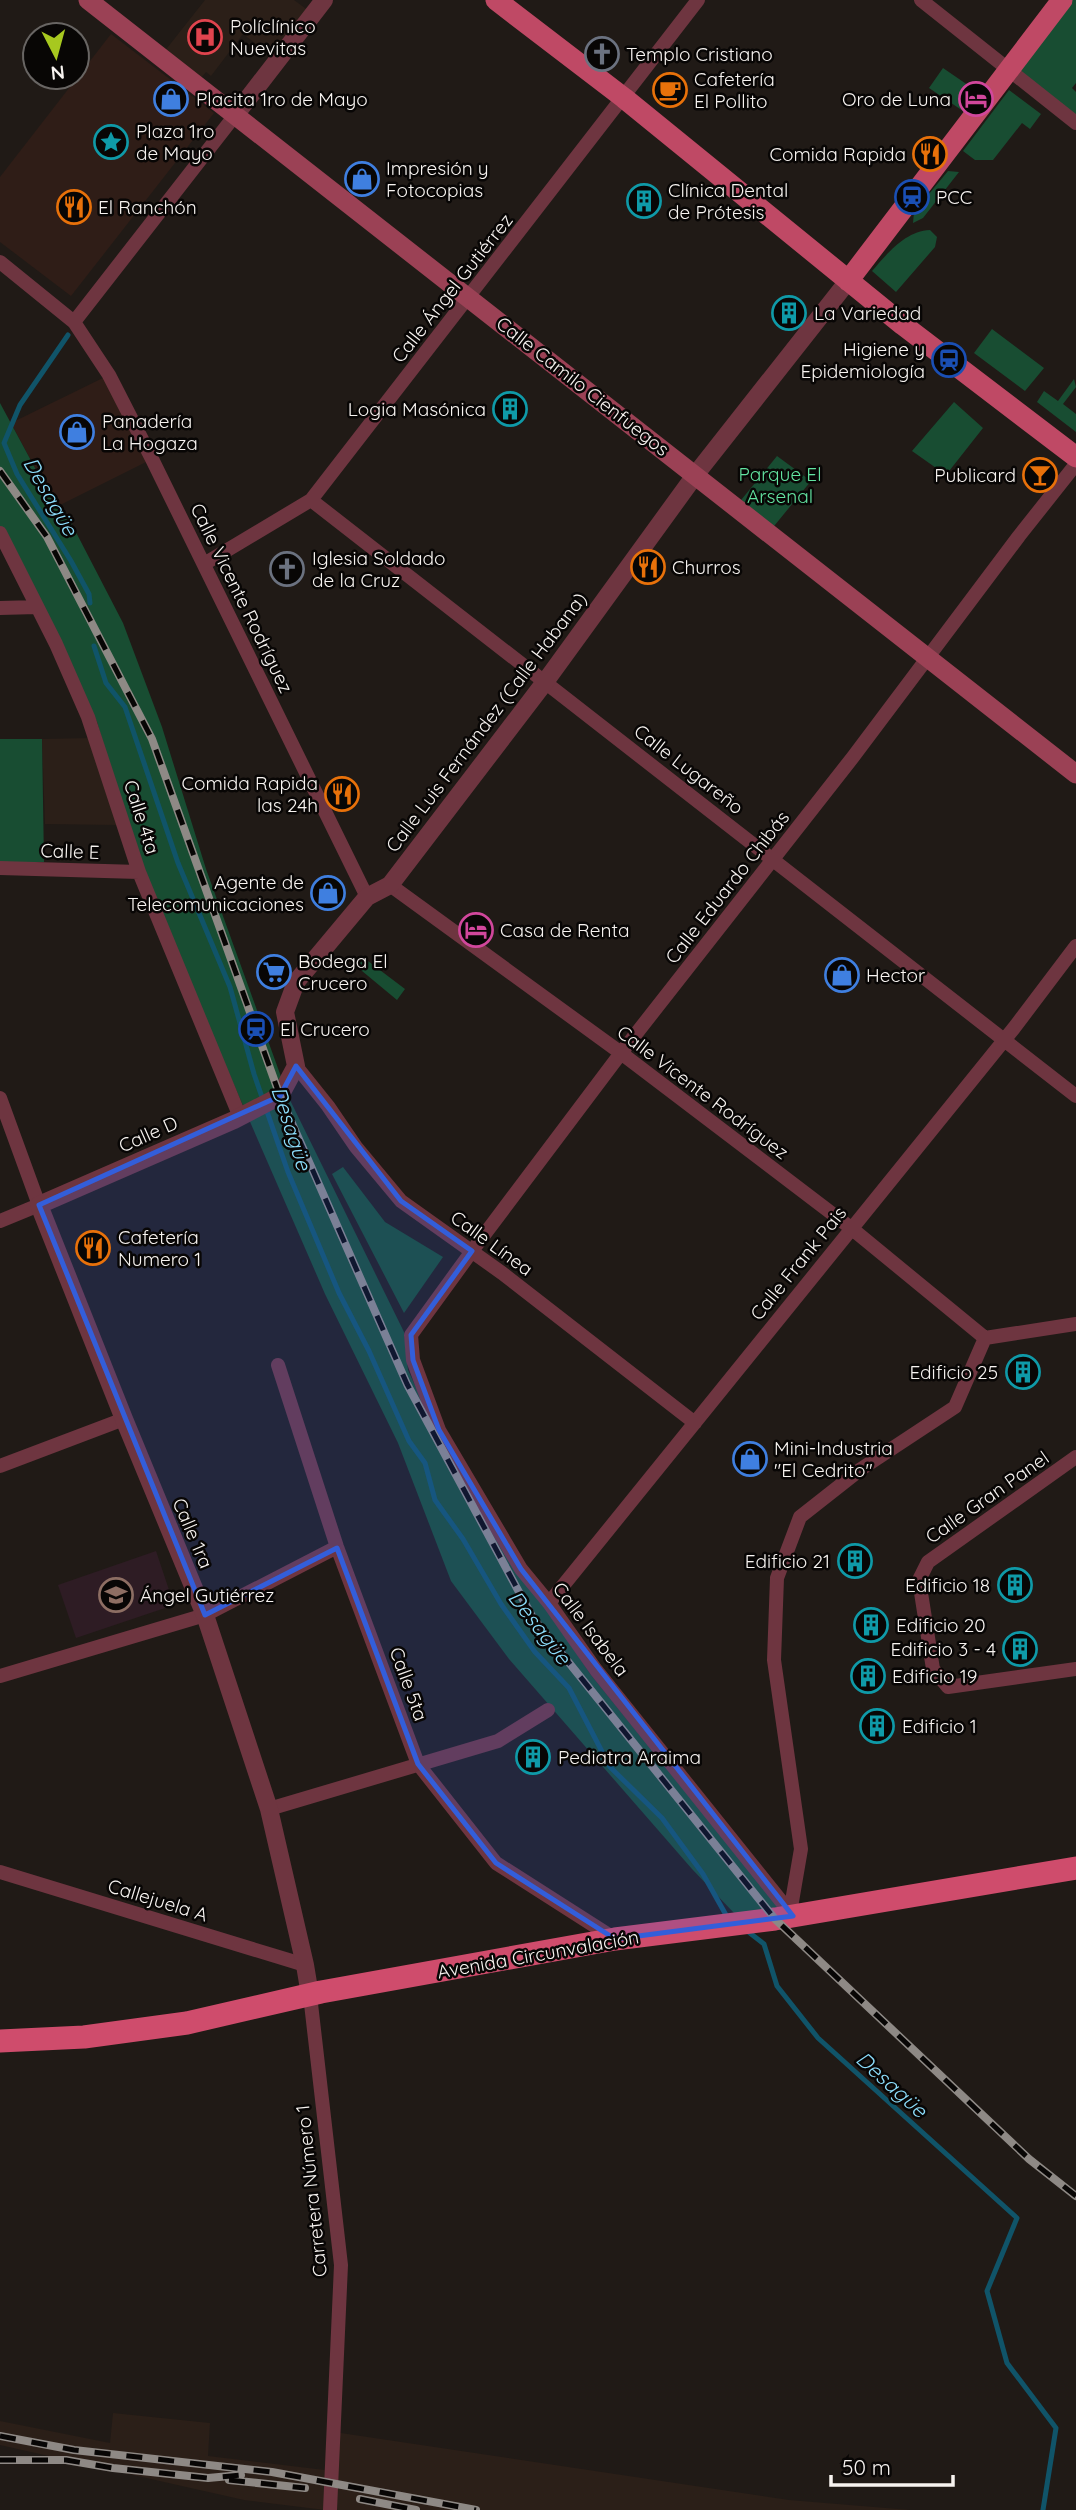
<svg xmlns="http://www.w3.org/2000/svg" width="1076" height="2510" font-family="Quicksand,sans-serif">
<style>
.commercial{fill:#2f1d17}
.built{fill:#2b1f18}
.education{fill:#2e1c24}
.green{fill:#184d32}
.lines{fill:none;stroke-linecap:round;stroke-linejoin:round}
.stream{stroke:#105469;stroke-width:5}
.minor{stroke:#6e3540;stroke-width:14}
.tertiary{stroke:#6e3540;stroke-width:18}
.secondary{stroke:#9b4155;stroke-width:19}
.primary{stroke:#bf4965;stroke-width:21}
.trunk{stroke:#cf4c6c;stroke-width:23}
.rail-casing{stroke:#8e8985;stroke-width:8}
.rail{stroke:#080605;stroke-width:5;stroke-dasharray:16;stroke-linecap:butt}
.marked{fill:#335eda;fill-opacity:0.2;stroke:#335eda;stroke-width:5;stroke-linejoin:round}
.labels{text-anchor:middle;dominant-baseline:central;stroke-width:5;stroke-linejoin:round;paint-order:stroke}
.poi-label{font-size:19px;fill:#f7f3f0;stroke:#080605;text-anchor:start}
.street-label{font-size:19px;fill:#f7f3f0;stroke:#080605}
.park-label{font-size:19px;fill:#63e4a1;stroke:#080605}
.water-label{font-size:21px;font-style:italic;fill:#8cddfb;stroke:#080605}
</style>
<rect width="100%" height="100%" fill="#201a16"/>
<path class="commercial" d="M111 34 214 113 71 296 0 242V177Z
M109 375 152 459 56 507 11 423Z"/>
<path class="built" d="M205 0H294L313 14 278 60 243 34 211 76 206 72 196 84 160 57Z
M92 738 117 825 45 824 42 739Z
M113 2413 210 2423 208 2456 333 2471 334 2432 789 2500 910 2510H325L244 2500 0 2445V2421L110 2443Z"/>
<path class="education" d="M156 1551 174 1605 76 1638 58 1585Z"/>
<path class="green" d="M1071 0H1076V83L1072 88 1076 92V117L1017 70Z
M943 68 978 92 963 111 929 88Z
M1009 90 1041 114 1030 129 1022 123 993 160H975L963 151Z
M948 171 959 172 923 218 913 223 914 212Z
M930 230 937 237 935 247 896 292 872 271C887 254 905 231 930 230Z
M992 329 1044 368 1025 391 974 353Z
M1074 379 1076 387 1063 404 1076 414V432L1037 402 1044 391 1058 401Z
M954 402 983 428 946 475 912 451Z
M0 403 56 507 66 513 123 623 162 727 206 869 288 1096 404 1332 408 1370 434 1427 543 1604 591 1675 781 1910 734 1913 692 1869 509 1659 451 1581 398 1443 325 1294 140 869 97 722 0 526Z
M777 456 811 481 770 531 737 505Z
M0 739H42L44 862H0Z
M364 958 405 989 397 1000 356 966Z
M343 1167 385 1222 443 1257 404 1313 332 1174Z"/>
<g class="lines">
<path class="stream" d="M68 335 20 405 4 443 17 474 71 561 89 594 90 603
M94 646 106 683 125 707 178 863 230 987 254 1074 288 1172 339 1293 369 1351 409 1441 425 1463 435 1500 463 1539 501 1604 535 1652 569 1688 610 1767 662 1818 703 1874 726 1915 730 1918
M746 1930 764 1944 777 1986 818 2038 1017 2218 987 2291 1007 2363 1056 2428 1043 2510"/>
<path class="minor" d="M921 0 1076 123
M0 262 74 322 109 375 152 459 367 897
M74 322 236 114
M311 500 1076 1096
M0 533 56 644 88 717 139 872 240 1117
M204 564 311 500 698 0
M0 608 37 607
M0 868 139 872
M390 885 621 1053 851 1228 985 1338
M296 1066 328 1106 356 1147 401 1201 502 1273 695 1423
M0 1098 39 1205 0 1221
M985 1338 1076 1324
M278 1365 337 1547 418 1764 496 1863 615 1939
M1076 1457 928 1562 919 1580 933 1669 948 1687 1076 1669
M0 1466 124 1419
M549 1603 1014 1028 1076 946
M0 1676 205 1615 337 1547
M269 1809 498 1741 548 1710
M0 1872 305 1965
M790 1913 801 1849 774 1660 777 1578 800 1517 861 1469 955 1407 985 1338
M793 1916 596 1670 549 1603 521 1569 439 1430 413 1360 411 1335 472 1251 621 1053 853 757 1019 536 1076 464
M310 1995 341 2265 330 2510"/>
<path class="tertiary" d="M236 114 324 0
M310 1995 305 1965 269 1809 205 1615 124 1419 39 1205 234 1120 280 1096 296 1066 285 1012 296 982 367 897 390 885 545 682 696 474 848 281"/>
<path class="secondary" d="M88 0 1076 774"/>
<path class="primary" d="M496 0 624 98 903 325 1076 457
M848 281 1062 0"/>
<path class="trunk" d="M0 2041 84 2037 187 2023 321 1992 615 1939 775 1919 1076 1868"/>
<g class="rail-casing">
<path id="rail" d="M0 471 47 537 152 739 280 1096 407 1384 533 1618 775 1919 1029 2159 1076 2196
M0 2436 74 2450 272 2472 476 2510
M0 2460H66L113 2468 208 2478 241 2475
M229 2480 305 2488
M360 2499 416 2510"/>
</g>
<use href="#rail" class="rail"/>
</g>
<path class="marked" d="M296 1066 401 1201 472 1251 411 1335 413 1360 439 1430 521 1569 793 1916 615 1939 496 1863 418 1764 337 1548 205 1615 39 1205 280 1096Z"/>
<defs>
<g id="hospital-ring" transform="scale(1.75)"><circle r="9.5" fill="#080605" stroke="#e0444e" stroke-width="1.5"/><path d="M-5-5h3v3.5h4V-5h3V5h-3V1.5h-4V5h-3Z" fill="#e0444e"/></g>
<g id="church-ring" transform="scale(1.75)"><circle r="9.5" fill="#080605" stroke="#6b7280" stroke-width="1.5"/><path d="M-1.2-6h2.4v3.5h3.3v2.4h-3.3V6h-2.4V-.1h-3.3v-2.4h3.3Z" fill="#6b7280"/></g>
<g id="cafe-ring" transform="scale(1.75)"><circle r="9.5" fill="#080605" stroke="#e8710a" stroke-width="1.5"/><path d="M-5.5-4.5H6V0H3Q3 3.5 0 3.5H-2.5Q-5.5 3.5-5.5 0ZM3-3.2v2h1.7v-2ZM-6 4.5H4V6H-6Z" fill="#e8710a"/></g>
<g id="shop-ring" transform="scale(1.75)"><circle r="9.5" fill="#080605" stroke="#3f7fe0" stroke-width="1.5"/><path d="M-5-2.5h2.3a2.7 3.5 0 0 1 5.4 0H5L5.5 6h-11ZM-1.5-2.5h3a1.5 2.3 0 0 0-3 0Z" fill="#3f7fe0"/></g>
<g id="hotel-ring" transform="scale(1.75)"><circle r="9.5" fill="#080605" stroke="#d1479c" stroke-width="1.5"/><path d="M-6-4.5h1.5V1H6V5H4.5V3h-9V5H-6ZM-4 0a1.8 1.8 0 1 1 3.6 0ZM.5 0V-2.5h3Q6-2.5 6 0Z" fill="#d1479c"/></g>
<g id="sight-ring" transform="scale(1.75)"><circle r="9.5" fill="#080605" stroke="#0f9aa8" stroke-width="1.5"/><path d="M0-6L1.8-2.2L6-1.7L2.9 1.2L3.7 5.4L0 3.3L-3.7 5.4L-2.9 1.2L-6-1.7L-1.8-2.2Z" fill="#0f9aa8"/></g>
<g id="restaurant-ring" transform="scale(1.75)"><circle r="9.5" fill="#080605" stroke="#e8710a" stroke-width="1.5"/><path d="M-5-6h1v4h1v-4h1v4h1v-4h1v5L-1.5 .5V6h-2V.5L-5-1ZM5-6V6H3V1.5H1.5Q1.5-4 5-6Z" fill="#e8710a"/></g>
<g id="station-ring" transform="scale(1.75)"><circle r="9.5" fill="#080605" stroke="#1a4fb4" stroke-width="1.5"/><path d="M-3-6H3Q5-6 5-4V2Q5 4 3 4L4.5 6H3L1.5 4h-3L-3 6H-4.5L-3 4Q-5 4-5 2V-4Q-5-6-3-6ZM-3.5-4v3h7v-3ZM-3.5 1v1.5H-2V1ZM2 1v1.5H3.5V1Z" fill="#1a4fb4"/></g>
<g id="building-ring" transform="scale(1.75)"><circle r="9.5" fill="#080605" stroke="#0f9aa8" stroke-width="1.5"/><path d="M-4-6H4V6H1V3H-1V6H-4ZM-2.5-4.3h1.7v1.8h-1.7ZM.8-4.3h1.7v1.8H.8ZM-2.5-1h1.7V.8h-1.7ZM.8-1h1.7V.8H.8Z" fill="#0f9aa8"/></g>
<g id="bar-ring" transform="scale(1.75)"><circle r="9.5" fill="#080605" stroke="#e8710a" stroke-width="1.5"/><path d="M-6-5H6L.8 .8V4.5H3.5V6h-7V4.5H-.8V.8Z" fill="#e8710a"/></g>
<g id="supermarket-ring" transform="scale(1.75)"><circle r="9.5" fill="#080605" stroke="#3f7fe0" stroke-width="1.5"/><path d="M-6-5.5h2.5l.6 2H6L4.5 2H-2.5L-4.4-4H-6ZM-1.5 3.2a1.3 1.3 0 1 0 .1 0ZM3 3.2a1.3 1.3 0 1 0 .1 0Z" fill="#3f7fe0"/></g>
<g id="university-ring" transform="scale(1.75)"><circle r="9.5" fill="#080605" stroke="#8d6e63" stroke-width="1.5"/><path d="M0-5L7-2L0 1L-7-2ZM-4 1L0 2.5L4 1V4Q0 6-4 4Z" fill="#8d6e63"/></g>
</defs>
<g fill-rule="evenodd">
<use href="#hospital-ring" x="205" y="37"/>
<use href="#church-ring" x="602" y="54"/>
<use href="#cafe-ring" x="670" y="90"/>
<use href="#shop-ring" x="171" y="99"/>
<use href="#hotel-ring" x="976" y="99"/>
<use href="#sight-ring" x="111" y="142"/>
<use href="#restaurant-ring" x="930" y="154"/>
<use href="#shop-ring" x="362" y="179"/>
<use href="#station-ring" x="912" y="197"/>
<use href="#building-ring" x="644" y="201"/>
<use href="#restaurant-ring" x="74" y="207"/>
<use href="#building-ring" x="789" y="313"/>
<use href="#station-ring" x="949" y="360"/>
<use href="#building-ring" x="510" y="409"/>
<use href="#shop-ring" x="77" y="432"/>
<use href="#bar-ring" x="1040" y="475"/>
<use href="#restaurant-ring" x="648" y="567"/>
<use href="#church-ring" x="287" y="569"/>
<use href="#restaurant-ring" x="342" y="794"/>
<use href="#shop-ring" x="328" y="893"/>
<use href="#hotel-ring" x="476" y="930"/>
<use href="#supermarket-ring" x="274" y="972"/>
<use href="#shop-ring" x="842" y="975"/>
<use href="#station-ring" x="256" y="1029"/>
<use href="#restaurant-ring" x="93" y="1248"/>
<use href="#building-ring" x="1023" y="1372"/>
<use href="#shop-ring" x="750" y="1459"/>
<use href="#building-ring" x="855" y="1561"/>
<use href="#building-ring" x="1015" y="1585"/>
<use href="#university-ring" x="116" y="1595"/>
<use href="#building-ring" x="871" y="1625"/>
<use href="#building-ring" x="1020" y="1649"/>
<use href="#building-ring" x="868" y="1676"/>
<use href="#building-ring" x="877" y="1726"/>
<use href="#building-ring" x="533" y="1757"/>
</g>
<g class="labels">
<g class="poi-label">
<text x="230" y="26">Políclínico<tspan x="230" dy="22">Nuevitas</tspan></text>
<text x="626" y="54">Templo Cristiano</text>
<text x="694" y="79">Cafetería<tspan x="694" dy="22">El Pollito</tspan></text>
<text x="196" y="99">Placita 1ro de Mayo</text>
<text x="951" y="99" text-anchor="end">Oro de Luna</text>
<text x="136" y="131">Plaza 1ro<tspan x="136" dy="22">de Mayo</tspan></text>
<text x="906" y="154" text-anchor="end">Comida Rapida</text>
<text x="386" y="168">Impresión y<tspan x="386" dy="22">Fotocopias</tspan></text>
<text x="668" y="190">Clínica Dental<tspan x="668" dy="22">de Prótesis</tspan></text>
<text x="936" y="197">PCC</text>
<text x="98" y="207">El Ranchón</text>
<text x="814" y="313">La Variedad</text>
<text x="925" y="349" text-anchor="end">Higiene y<tspan x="925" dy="22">Epidemiología</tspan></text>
<text x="486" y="409" text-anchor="end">Logia Masónica</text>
<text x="102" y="421">Panadería<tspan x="102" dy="22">La Hogaza</tspan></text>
<text x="1016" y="475" text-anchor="end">Publicard</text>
<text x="312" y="558">Iglesia Soldado<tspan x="312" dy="22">de la Cruz</tspan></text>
<text x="672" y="567">Churros</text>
<text x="318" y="783" text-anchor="end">Comida Rapida<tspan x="318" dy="22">las 24h</tspan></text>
<text x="304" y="882" text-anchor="end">Agente de<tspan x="304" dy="22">Telecomunicaciones</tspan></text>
<text x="500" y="930">Casa de Renta</text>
<text x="298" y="961">Bodega El<tspan x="298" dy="22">Crucero</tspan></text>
<text x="866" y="975">Hector</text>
<text x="280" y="1029">El Crucero</text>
<text x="118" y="1237">Cafetería<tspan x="118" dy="22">Numero 1</tspan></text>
<text x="998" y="1372" text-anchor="end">Edificio 25</text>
<text x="774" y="1448">Mini-Industria<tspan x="774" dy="22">"El Cedrito"</tspan></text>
<text x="830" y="1561" text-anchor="end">Edificio 21</text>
<text x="990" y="1585" text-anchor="end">Edificio 18</text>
<text x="140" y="1595">Ángel Gutiérrez</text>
<text x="896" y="1625">Edificio 20</text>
<text x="996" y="1649" text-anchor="end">Edificio 3 - 4</text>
<text x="892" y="1676">Edificio 19</text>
<text x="902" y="1726">Edificio 1</text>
<text x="558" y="1757">Pediatra Araima</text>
</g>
<g class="street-label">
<text transform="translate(452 288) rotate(-52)">Calle Ángel Gutiérrez</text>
<text transform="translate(583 386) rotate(38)">Calle Camilo Cienfuegos</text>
<text transform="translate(242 598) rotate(64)">Calle Vicente Rodríguez</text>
<text transform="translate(486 722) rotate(-53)">Calle Luis Fernández (Calle Habana)</text>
<text transform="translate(689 769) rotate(38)">Calle Lugareño</text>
<text transform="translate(142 817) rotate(72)">Calle 4ta</text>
<text transform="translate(70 851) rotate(2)">Calle E</text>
<text transform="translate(727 887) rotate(-52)">Calle Eduardo Chibás</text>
<text transform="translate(703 1092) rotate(37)">Calle Vicente Rodríguez</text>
<text transform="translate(148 1134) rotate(-24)">Calle D</text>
<text transform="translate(492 1243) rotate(36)">Calle Línea</text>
<text transform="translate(798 1263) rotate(-51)">Calle Frank Pais</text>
<text transform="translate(987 1497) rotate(-35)">Calle Gran Panel</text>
<text transform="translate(193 1533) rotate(67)">Calle 1ra</text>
<text transform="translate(591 1629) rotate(53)">Calle Isabela</text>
<text transform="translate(409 1684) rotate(70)">Calle 5ta</text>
<text transform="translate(158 1900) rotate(17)">Callejuela A</text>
<text transform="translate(538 1954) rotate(-10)">Avenida Circunvalación</text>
<text transform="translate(311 2191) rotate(-96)">Carretera Número 1</text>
</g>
<g class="park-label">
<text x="780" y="474">Parque El<tspan x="780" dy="22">Arsenal</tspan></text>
</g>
<g class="water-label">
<text transform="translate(51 496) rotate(60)">Desagüe</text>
<text transform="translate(292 1128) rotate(72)">Desagüe</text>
<text transform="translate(540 1627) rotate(52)">Desagüe</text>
<text transform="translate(892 2084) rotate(42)">Desagüe</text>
</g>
</g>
<g transform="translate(56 56) rotate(174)"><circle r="33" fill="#080605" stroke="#686563" stroke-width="2"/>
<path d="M0-5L12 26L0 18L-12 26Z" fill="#a7c81f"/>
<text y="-10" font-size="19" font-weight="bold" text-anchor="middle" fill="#f7f3f0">N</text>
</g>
<path d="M831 2475v10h122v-10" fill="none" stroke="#f7f3f0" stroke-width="3.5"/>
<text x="842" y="2475" font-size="21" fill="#f7f3f0" stroke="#080605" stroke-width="5" paint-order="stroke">50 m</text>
</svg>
